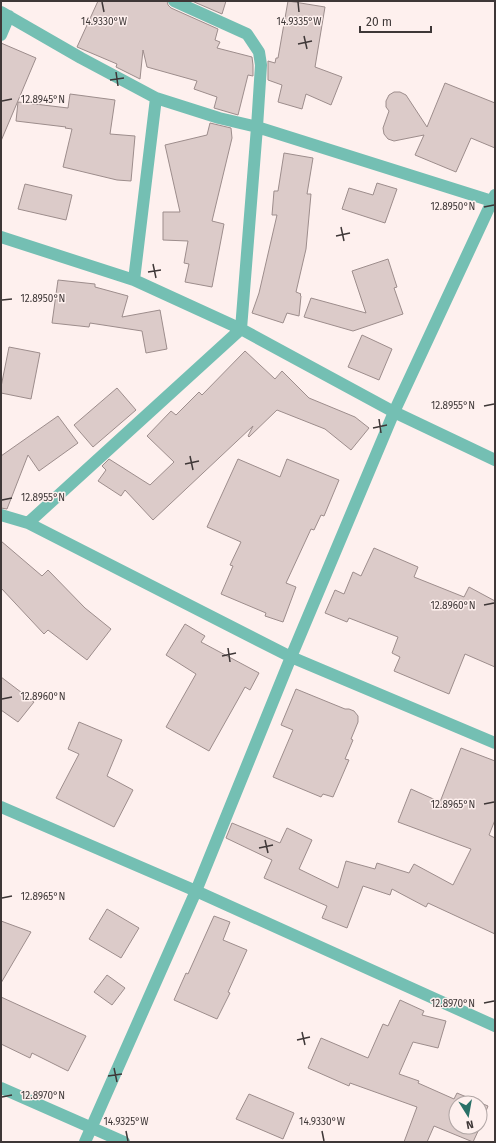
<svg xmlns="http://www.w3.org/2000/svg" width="496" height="1143" font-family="'Fira Sans',sans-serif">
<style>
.building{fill:#dccbc9;stroke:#9d8d8c}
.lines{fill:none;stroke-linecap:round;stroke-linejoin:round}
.street{stroke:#74bfb3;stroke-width:12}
.ticks{fill:none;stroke:#3e3737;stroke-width:1.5}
.ticks-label{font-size:10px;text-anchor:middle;fill:#3e3737;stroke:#fef0ee;stroke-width:3;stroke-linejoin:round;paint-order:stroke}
</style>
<rect width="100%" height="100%" fill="#fef0ee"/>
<path class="building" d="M98 1H167L168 5 171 8 218 29 215 40 220 42 217 48 252 57 253 65V76L248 75 238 115 214 108 217 97 194 89 197 81 147 67 143 50 140 79 116 67 117 64 77 47Z
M192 1H226L222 14Z
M288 1 325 7 315 67 342 77 331 105 306 94 302 109 278 102 282 85 268 80V61L275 63 276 58H278Z
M1 43 36 58 1 141Z
M445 83 495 103V148L471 138 456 172 415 155 424 135 394 141 388 139 384 134 383 128 389 111 386 107V101L389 95 394 92H400L406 95 427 127Z
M70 94 115 100 110 134 135 136 131 181 117 180 63 167 72 129 65 128 66 127 16 121 18 102 68 108Z
M210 123 231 128 232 138 212 221 224 224 212 287 185 282 189 264 184 263 188 241 163 240V212H180L165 145 207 135Z
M284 153 313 158 307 194H311L306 249 296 292 301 294 300 295 301 296 299 316 287 313 283 323 252 313 259 293 277 215H272L274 191H278Z
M377 183 397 189 385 223 342 209 349 188 373 195Z
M25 184 72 195 66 220 18 209Z
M388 259 397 287 394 288 403 314 353 331 304 317 311 298 366 313 352 271Z
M58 280 95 284V287L128 296 122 317 160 310 167 349 146 353 142 331 90 323 89 327 52 323Z
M362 335 392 349 379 380 348 367Z
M9 347 40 353 31 399 1 393V387Z
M245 351 275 379 282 371 309 398 355 417 369 428 351 450 325 429 277 410 249 437 248 436 253 426 153 520 125 490 121 496 98 481 106 470 102 466 109 459 150 485 174 462 147 436 171 411 176 415 199 392 202 395Z
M117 388 136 410 93 447 74 425Z
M58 416 78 443 39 471 28 455 7 509 1 508V456Z
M238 459 280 477 287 459 339 480 324 516 321 515 314 530 311 529 286 583 296 587 283 622 265 616 266 613 221 594 233 566 230 565 241 542 207 527Z
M1 541 42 576 48 570 85 608 111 629 87 660 48 630 44 634 1 588Z
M374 548 418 567 414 577 464 597 469 587 495 601V667L465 654 449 694 394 671 400 657 392 653 398 637 349 618 347 622 325 613 335 590 344 594 353 572 361 576Z
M185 624 205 636 201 642 259 673 250 690 245 687 209 751 166 727 196 674 166 655Z
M1 677 34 702 18 722 1 710Z
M296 689 345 709H349L354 711 358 716V722L351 739 353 740 345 759 349 760 333 797 323 794 321 797 273 777 293 730 281 725Z
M79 722 122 740 107 776 133 790 114 827 56 798 79 754 68 749Z
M461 748 495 761V820L489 835 495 838V934L428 903 426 907 392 889 390 895 363 886 347 928 322 918 327 906 264 878 272 860 226 838 232 823 280 843 287 828 312 840 299 869 338 888 346 861 375 869 377 863 409 873 414 864 453 885 471 849 398 822 411 789 440 802Z
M107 909 139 928 121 958 89 939Z
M214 916 230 922 223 940 247 950 228 992 230 993 217 1019 174 1000 186 973 188 974Z
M1 921 31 932 1 983Z
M107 975 125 988 112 1005 94 992Z
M1 997 86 1036 68 1071 32 1053 30 1058 1 1044Z
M400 1000 424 1011 422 1015 446 1021 438 1048 413 1042 399 1074 419 1081 418 1083 454 1099 457 1093 488 1106 480 1126V1103H456V1127H480L473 1142 434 1126 427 1142H404L417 1107 350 1083 349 1086 308 1068 321 1038 368 1058 383 1024 388 1026Z
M249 1094 294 1113 283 1139 236 1119Z"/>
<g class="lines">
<path class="street" d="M1 12 81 58 156 98 219 118 257 127 495 202
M1 35 9 16
M1 237 134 280 241 329 394 412 495 460
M134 280 156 98
M1 515 28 523 291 657 495 743
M28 523 241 329 257 127 261 65 259 52 247 34 174 1
M1 807 196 891 495 1026
M1 1088 124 1142
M85 1142 196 891 291 657 394 412 495 195"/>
</g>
<path class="ticks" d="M102 2 104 12M298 2 299 12M304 36 307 49M298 44 312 41M116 72 118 86M110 80 124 78M2 101 12 99M484 207 494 205M341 227 344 241M336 236 350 233M153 264 156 278M148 272 161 270M2 300 12 299M484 406 494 404M379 419 381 433M373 428 387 425M190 456 193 470M185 464 199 461M2 500 12 498M484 605 494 603M228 648 230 662M222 656 236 653M2 699 12 697M484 804 494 802M265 840 268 853M259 848 273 845M2 898 12 896M484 1003 494 1001M302 1032 305 1045M297 1040 310 1037M114 1068 117 1082M108 1076 122 1074M2 1097 12 1095M126 1131 128 1141M322 1131 324 1141"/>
<g class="ticks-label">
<text x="104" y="25">14.9330°W</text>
<text x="299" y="25">14.9335°W</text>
<text x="43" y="103">12.8945°N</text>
<text x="453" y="210">12.8950°N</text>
<text x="43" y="302">12.8950°N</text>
<text x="453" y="409">12.8955°N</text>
<text x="43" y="501">12.8955°N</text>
<text x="453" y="609">12.8960°N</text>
<text x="43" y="700">12.8960°N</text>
<text x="453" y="808">12.8965°N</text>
<text x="43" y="900">12.8965°N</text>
<text x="453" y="1007">12.8970°N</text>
<text x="43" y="1099">12.8970°N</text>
<text x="126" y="1125">14.9325°W</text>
<text x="322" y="1125">14.9330°W</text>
</g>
<rect width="496" height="1143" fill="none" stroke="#3e3737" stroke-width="4"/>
<g transform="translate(468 1115) rotate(169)"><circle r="19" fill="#fef0ee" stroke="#b1a6a5"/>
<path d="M0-3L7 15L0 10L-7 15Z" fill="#297067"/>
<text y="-6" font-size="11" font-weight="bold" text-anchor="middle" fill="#3e3737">N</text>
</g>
<path d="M360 26v6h71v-6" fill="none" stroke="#3e3737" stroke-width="2"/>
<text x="366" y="26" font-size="12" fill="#3e3737" stroke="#fef0ee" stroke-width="3" paint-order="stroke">20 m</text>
</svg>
